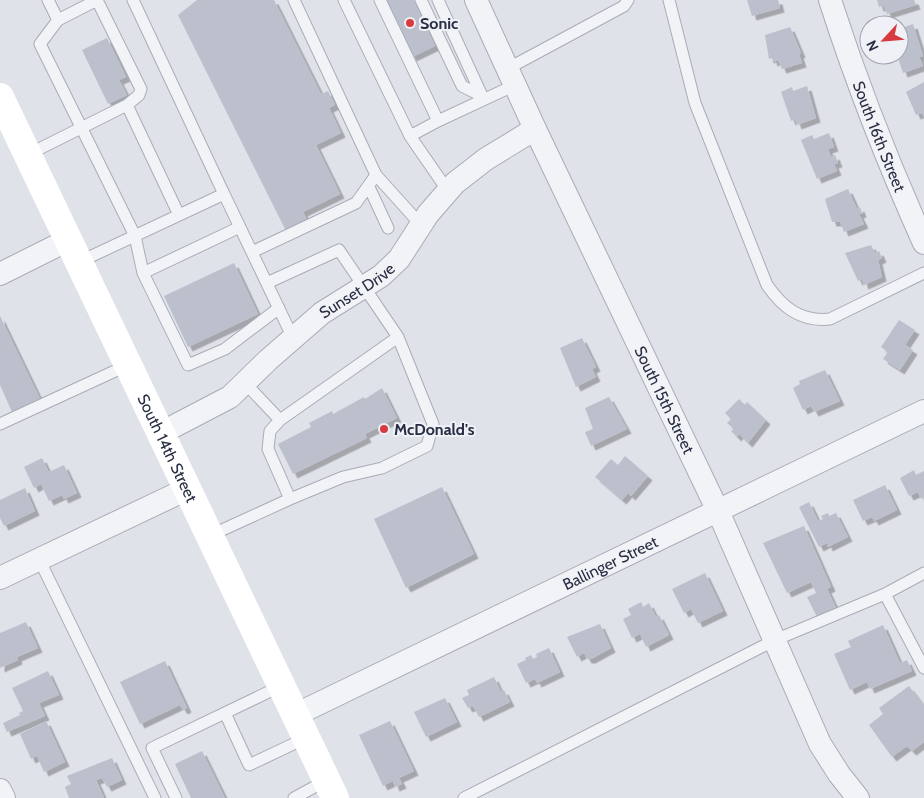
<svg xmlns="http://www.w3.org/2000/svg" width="924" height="798" font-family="Cabin,sans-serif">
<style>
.building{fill:#bcc0cd;filter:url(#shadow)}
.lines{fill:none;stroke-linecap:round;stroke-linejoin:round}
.service-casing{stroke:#a8acb7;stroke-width:13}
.minor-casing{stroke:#a8acb7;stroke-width:24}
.service{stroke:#f2f3f7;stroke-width:11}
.minor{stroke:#f2f3f7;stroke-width:22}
.secondary{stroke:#fff;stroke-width:28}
.poi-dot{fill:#d73b3f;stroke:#eff1f7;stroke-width:2}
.labels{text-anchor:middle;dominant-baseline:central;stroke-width:4;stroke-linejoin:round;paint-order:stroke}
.poi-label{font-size:16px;font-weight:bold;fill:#272d42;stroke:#eff1f7;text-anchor:start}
.street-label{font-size:16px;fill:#272d42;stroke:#eff1f7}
</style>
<defs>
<filter id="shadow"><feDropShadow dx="4.5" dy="4.5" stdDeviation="0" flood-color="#0004"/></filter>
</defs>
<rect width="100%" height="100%" fill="#dfe2e9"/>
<path class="building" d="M197 0H274L321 94 328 91 335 105 329 108 341 133 316 145 340 194 303 212 308 222 287 233 178 15Z
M385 0H414L435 46 412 57Z
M747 0H778L780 8 752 16Z
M877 0H914L916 5 887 14 884 6 879 7Z
M913 24 923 56 919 57 923 66 903 73 897 55H899V29Z
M790 27 801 53 799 54 802 63 782 69 778 60 773 62 772 58 769 59 765 35Z
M107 38 126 77 119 80 127 95 108 104 82 50Z
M924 82V117L922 113 916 115 906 92Z
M807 86 816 118 797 125 795 119 791 121 781 92 792 87 793 91Z
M829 133 834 147 828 149 831 157 835 155 838 163 834 164 837 171 817 179 801 140 812 135 814 139Z
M848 189 857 209 860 207 862 213 859 214 864 224 844 232 840 222H832L825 199Z
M871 245 875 253 879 251 882 258 878 260 882 277 864 285 862 279 858 281 845 253Z
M234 263 258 314 188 347 164 296Z
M0 316 40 399 12 412 0 385Z
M899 320 915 330 905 345 913 350 900 370 883 359 888 352 881 347Z
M582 338 596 367 592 369 596 377 576 387 560 348Z
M825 370 840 401 814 412 811 406 803 410 793 388 800 384 799 381Z
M382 388 397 418 365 434 367 438 293 474 278 444 311 427 309 423 332 411 333 414 364 397 365 399Z
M609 397 627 429 591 446 585 432 593 429 585 408Z
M739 399 745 405 747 402 766 420 748 443 739 434 737 437 731 431 734 429 727 423 731 419 725 413Z
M625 456 648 476 631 496 628 493 622 500 595 477 611 459 618 465Z
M42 458 49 472 64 465 77 493 64 499 62 495 49 501 41 484 34 488 24 467Z
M914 470 916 475 924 471V497L921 499 918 492 909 496 900 478Z
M885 485 897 510 874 521 872 517 863 521 853 500Z
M442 487 474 554 406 588 374 519Z
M25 488 35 511 4 526 0 518V500Z
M809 502 818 521 823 519 821 516 828 513 829 516 836 513 848 537 828 547 827 543 819 547 799 507Z
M804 526 831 587 827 589 836 608 817 617 807 597 816 593 811 582 787 593 763 543Z
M705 573 723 611 698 623 691 609 684 613 672 589Z
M641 602 643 607 649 603 656 617 659 615 669 635 646 647 640 634 632 638 623 619 631 615 628 609Z
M26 622 38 648 17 657 18 660 0 668V633Z
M600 624 611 648 591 659H587L584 653 577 657 567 637Z
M883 625 900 663 907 660 912 671 870 689 867 682 850 690 834 654 851 647 848 641Z
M549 648 560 672 537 683 535 679 526 683 517 664 526 660 525 658 531 655 533 659 537 657 536 654Z
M165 661 187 708 183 710 180 705 140 724 120 682Z
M48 671 59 695 39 703 45 716 7 732 3 723 20 715 19 713 23 711 12 688Z
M494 677 501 692 504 690 510 702 479 717 473 706 468 708 462 698 469 695 467 690Z
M909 686 924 706V742L912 751 907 746 892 757 869 725 883 714 879 708Z
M445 698 457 722 426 737 414 712Z
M46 721 65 762 44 772 37 756 31 759 20 734Z
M390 721 414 771 399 778 402 784 395 787 393 781 383 786 359 735Z
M202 751 225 798H191L175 764Z
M112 758 122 780 107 787 102 778 96 780 104 798H69L65 787 71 784 67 776Z"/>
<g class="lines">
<g class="service-casing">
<path id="service" d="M48 0 58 20 40 44 135 236 143 273 188 365 225 349 279 308
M294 0 376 175 421 225
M344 0 410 136 448 191
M380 0 438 121
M421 0 462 86 482 96
M438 0 483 98
M669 0 695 103 767 285C783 308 801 322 830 319L924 273
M58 20 97 0
M507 69 624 6 628 0
M127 105 179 215
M410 136 438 121 515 85
M27 155 127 105 139 95 141 89 97 0
M369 187 388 228
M224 194 293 338
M252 252 356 203 376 175
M79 262 224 194 133 0
M143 273 240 227
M245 383 280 420 270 431 268 449 290 499
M280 420 398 337
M0 424 128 365
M209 536 290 499 343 477 382 468 427 446 433 424 398 337 339 250 267 283
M39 559 155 798
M885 594 924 668
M225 713 249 765 306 738
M176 798 152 748 281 686
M294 798 327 780
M464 798 775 640 885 594 924 573"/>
</g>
<g class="minor-casing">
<g id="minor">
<path id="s1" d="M476 0 535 129 718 511 820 744 839 774 858 798"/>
<path id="s2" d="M830 0C857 84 888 163 924 243"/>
<path d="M0 274 68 240"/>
<path id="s3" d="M161 433 230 397 268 360 322 313 381 276 399 259 428 214 455 183 486 159 535 129"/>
<path d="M0 578 187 489"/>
<path id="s4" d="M295 715 924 411"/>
<path d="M0 790 4 798"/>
</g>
</g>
<use href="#service" class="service"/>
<use href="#minor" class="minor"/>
<path class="secondary" id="s5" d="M0 97 335 798"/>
</g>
<g class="poi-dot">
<circle cx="410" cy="23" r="5"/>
<circle cx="384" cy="429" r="5"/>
</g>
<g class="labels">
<g class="poi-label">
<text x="420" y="23">Sonic</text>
<text x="394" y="429">McDonald's</text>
</g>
<g class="street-label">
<text stroke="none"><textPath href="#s2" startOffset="145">South 16th Street</textPath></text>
<text stroke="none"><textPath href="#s3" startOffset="244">Sunset Drive</textPath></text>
<text stroke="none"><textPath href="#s1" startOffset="442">South 15th Street</textPath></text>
<text stroke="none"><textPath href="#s5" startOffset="389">South 14th Street</textPath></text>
<text stroke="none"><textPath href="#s4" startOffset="350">Ballinger Street</textPath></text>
</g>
</g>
<g transform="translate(884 40) rotate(244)"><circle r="24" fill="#eff1f7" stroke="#9fa3af"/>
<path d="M0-4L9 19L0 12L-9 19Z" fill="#d73b3f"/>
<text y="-8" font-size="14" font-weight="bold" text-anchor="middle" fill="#272d42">N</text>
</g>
</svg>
